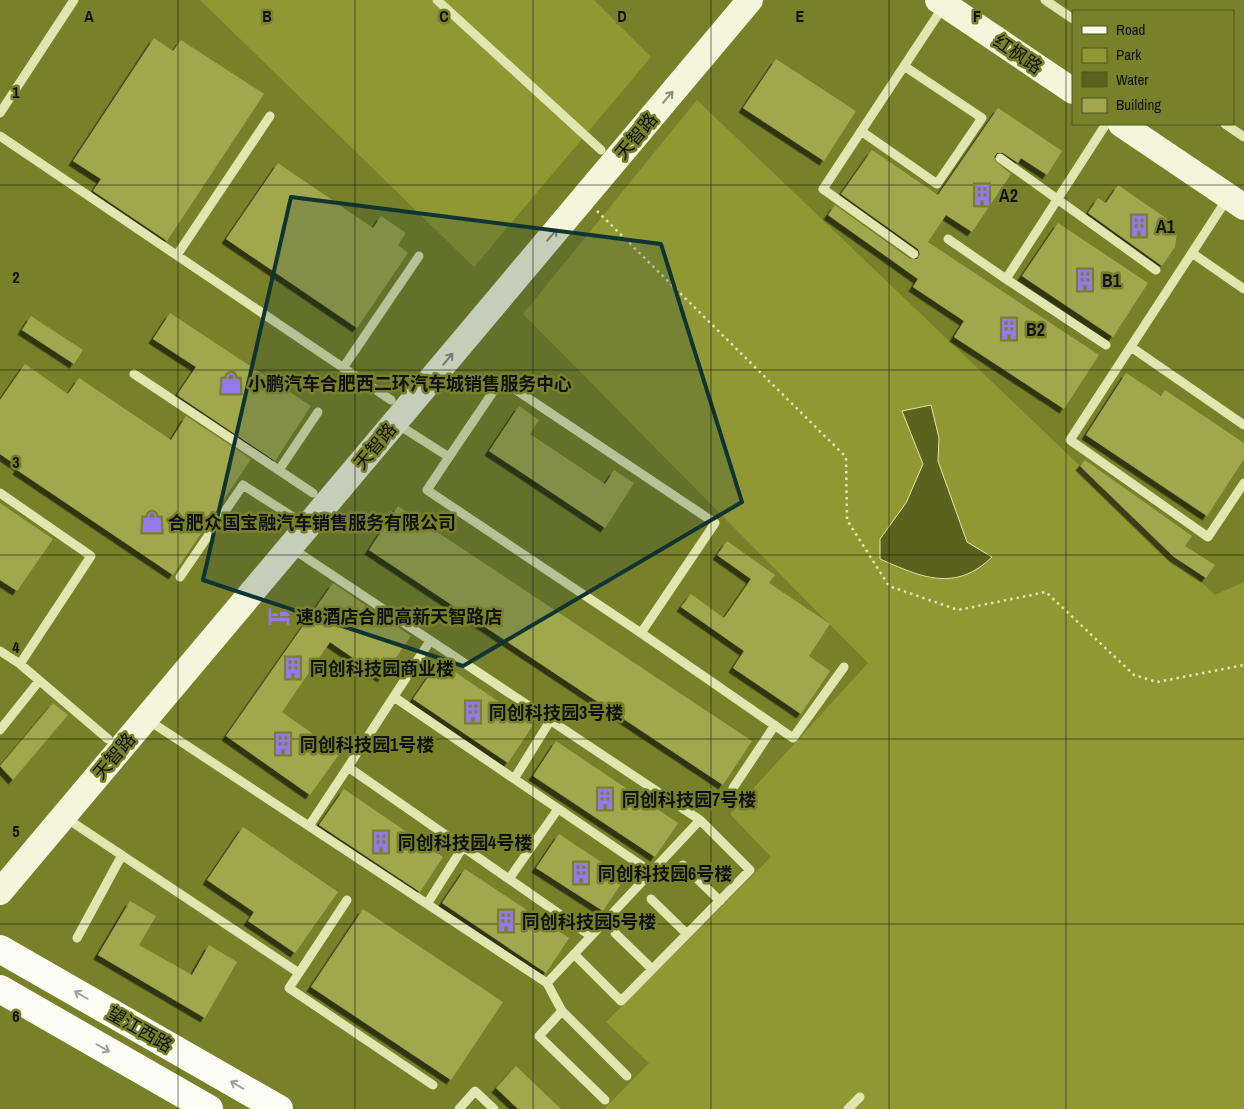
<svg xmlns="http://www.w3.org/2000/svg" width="1244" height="1109" font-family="'Archivo Narrow','Noto Sans SC',sans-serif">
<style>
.green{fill:#909834}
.water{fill:#5b621d;stroke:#e2e6a6}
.building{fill:#a0a74e;filter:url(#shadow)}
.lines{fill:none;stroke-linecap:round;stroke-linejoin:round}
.path{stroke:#e1e6b1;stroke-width:2.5;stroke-dasharray:2.5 4;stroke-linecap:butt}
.lane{stroke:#e1e6b1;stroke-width:9}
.secondary{stroke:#f3f6da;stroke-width:26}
.primary{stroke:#fcfdf2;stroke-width:28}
.oneway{stroke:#8d8f80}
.oneway2{stroke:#9e9f98}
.marked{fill:#103432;fill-opacity:0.2;stroke:#103432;stroke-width:4;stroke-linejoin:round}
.grid{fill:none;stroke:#111;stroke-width:1;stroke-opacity:0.55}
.labels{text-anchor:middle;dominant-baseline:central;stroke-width:5;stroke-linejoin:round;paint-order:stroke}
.street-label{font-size:18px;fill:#111;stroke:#788129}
.poi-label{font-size:18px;font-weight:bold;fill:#111;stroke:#788129;text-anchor:start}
.grid-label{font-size:16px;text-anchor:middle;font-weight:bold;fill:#111;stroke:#788129;stroke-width:5;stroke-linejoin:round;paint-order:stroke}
</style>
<defs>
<filter id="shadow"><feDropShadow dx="-4.5" dy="4.5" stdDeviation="0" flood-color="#0009"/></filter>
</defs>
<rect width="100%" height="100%" fill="#788129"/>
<path class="green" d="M200 0H594L651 57 474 267Z
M697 100 1215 595 1244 582V1109H604L649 1063 606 1022 771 857 730 814 868 663 523 314Z"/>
<path class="water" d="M931 405 939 438 938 461 967 542 992 557C955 593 921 577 880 559V539L906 503 923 464 902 411Z"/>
<path class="building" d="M154 38 173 51 181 40 264 94 167 241 93 191 101 179 73 161Z
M776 59 856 111 824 161 743 108Z
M998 108 1062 151 1047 175 1021 158 1018 163 1003 153H997L994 157 995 161 1011 174 972 232 946 215 928 242 1099 355 1064 409 954 337 964 321 913 287 918 279 828 215 835 205 910 259H917L920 254 918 249 841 194 872 150 938 195Z
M278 163 373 228 381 216 406 233 398 245 408 253 357 328 226 239Z
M1118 185 1170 221 1177 232 1175 247 1162 266 1088 213 1098 198 1106 203Z
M1058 223 1148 283 1113 337 1022 276Z
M170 313 311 406 275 461 177 395 196 367 153 339Z
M31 316 83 350 74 364 22 330Z
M25 364 68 394 79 378 171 440 186 416 251 459 173 575 17 470 19 467 0 454V400Z
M1126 373 1161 396 1165 390 1244 443V459L1207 516 1086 435Z
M519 406 539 420 530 434 605 484 614 470 634 483 605 528 489 451Z
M1085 460 1192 536 1185 546 1215 565 1206 578 1174 557 1080 466Z
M0 503 53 539 17 591 0 580Z
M398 506 752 741 723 785 369 550Z
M727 541 775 575 769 583 830 624 809 656 830 671 801 714 733 668 744 651 681 607 691 594 724 618 751 579 717 555Z
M333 583 411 636 382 678 330 642 282 712 340 753 310 795 226 736Z
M439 661 533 725 508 763 413 699Z
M53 703 68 715 13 780 0 766Z
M556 741 678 823 655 857 533 776Z
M344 789 443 857 420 892 319 825Z
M243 827 338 892 295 953 248 921 254 912 207 880Z
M559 834 625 878 603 911 536 868Z
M465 869 569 938 546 973 442 903Z
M130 901 156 916 139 945 192 975 209 945 237 962 205 1018 98 955Z
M363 909 503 1002 451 1080 311 987Z
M516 1066 561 1109H518L496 1088Z"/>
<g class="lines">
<path class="path" d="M597 211 846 457 847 520 889 586 958 610 1046 592 1134 675 1157 682 1244 665"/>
<path class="lane" d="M437 0 601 150
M1045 0 1073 19
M0 113 74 0
M1225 124 1244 137
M861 131 937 184 982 118 904 66
M0 136 391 400
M1000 158 1156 270
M1227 199 1070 440 1208 537 1244 483
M948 239 1006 279
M1192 253 1244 289
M914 254 823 189 943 7
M177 255 270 116
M1106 345 1006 279 1106 124
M1131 347 1244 425
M343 368 419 256
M134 374 313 493
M397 424 449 457 501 380 715 523 641 633 427 490 449 457
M279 470 318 412
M0 493 91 556 20 664
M180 577 243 485 293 517
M641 633 793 738 844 667
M430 641 348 767 591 936
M0 651 20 664 108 739
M394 697 651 872
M148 720 547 983 700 820 293 549
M0 730 39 681
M514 779 550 721
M733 788 775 725
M66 818 299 973 289 988 433 1085
M309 826 348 767
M683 865 720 901
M509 879 558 809
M651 899 687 934
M427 904 463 847
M615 933 652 969
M77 938 122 855
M574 954 621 1001 750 870 700 820
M299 973 347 900
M547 983 562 1011 539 1036 605 1100
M562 1011 627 1076
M459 1109 475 1091 494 1109
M848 1109 860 1097"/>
<path class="secondary" d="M938 0 1073 91
M1121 124 1244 207
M0 892 750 0"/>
<path class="primary" d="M0 949 279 1109
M0 989 209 1109"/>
</g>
<defs><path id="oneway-shaft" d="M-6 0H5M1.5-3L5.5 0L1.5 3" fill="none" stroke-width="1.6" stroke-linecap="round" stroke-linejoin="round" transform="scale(1.25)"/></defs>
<g class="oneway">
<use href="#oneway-shaft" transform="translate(668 97) rotate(-50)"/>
<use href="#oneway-shaft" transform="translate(552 235) rotate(-50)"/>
<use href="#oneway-shaft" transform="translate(448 359) rotate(-50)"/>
</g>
<g class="oneway2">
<use href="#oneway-shaft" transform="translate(81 995) rotate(-150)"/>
<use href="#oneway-shaft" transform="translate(103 1048) rotate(30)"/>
<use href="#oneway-shaft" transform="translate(237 1085) rotate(-150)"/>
</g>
<path class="marked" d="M291 197 661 244 742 502 463 666 203 580Z"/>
<path class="grid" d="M178 0V1109M355 0V1109M533 0V1109M711 0V1109M889 0V1109M1066 0V1109M0 185H1244M0 370H1244M0 555H1244M0 739H1244M0 924H1244"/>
<defs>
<g id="building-bare" transform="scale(1.725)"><path d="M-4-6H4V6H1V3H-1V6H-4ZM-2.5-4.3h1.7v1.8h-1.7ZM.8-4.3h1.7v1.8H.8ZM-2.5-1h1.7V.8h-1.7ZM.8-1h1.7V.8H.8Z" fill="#9478ec" stroke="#788129" stroke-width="2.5" paint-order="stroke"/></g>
<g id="shop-bare" transform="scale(1.725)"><path d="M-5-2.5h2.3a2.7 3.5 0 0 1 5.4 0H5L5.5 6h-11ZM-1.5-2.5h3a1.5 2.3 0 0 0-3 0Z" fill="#9478ec" stroke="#788129" stroke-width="2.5" paint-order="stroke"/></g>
<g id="hotel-bare" transform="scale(1.725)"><path d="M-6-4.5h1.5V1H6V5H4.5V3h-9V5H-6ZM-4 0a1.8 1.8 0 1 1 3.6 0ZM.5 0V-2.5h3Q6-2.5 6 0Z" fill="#9478ec" stroke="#788129" stroke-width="2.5" paint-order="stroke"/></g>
</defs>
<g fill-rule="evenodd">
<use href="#building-bare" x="982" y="195"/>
<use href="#building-bare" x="1139" y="226"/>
<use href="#building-bare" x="1085" y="280"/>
<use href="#building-bare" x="1009" y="329"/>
<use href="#shop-bare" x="231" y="383"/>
<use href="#shop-bare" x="152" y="522"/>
<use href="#hotel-bare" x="279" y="616"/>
<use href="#building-bare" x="293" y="668"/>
<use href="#building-bare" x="473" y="712"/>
<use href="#building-bare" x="283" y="744"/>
<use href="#building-bare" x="605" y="799"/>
<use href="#building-bare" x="381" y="842"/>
<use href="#building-bare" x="581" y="873"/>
<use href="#building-bare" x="506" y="921"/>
</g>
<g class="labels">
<g class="street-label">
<text transform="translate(1018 54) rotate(34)">红枫路</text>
<text transform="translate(636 136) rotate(-50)">天智路</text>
<text transform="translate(375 446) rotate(-50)">天智路</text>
<text transform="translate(114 756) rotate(-50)">天智路</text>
<text transform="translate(140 1029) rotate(30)">望江西路</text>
</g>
<g class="poi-label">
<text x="999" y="195">A2</text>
<text x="1156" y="226">A1</text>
<text x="1102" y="280">B1</text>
<text x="1026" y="329">B2</text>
<text x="248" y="383">小鹏汽车合肥西二环汽车城销售服务中心</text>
<text x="168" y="522">合肥众国宝融汽车销售服务有限公司</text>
<text x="296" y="616">速8酒店合肥高新天智路店</text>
<text x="310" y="668">同创科技园商业楼</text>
<text x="489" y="712">同创科技园3号楼</text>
<text x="300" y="744">同创科技园1号楼</text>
<text x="622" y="799">同创科技园7号楼</text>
<text x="398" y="842">同创科技园4号楼</text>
<text x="598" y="873">同创科技园6号楼</text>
<text x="522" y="921">同创科技园5号楼</text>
</g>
</g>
<g class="grid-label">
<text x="89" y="22">A</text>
<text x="267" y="22">B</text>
<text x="444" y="22">C</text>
<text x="622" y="22">D</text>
<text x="800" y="22">E</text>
<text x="977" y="22">F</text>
<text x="16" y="98">1</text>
<text x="16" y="283">2</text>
<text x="16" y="468">3</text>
<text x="16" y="653">4</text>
<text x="16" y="837">5</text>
<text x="16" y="1022">6</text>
</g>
<rect x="1072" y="10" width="162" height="115" fill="#788129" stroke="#4f541f"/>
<rect x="1082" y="26" width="25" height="8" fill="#fcfdf2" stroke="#4f541f"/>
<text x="1116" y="35" font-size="15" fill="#111111">Road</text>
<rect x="1082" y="48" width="25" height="15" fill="#909834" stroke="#4f541f"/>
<text x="1116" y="60" font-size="15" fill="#111111">Park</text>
<rect x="1082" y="72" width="25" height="15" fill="#5b621d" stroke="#4f541f"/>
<text x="1116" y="85" font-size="15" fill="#111111">Water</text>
<rect x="1082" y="98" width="25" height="15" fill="#a0a74e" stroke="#4f541f"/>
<text x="1116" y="110" font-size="15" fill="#111111">Building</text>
</svg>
